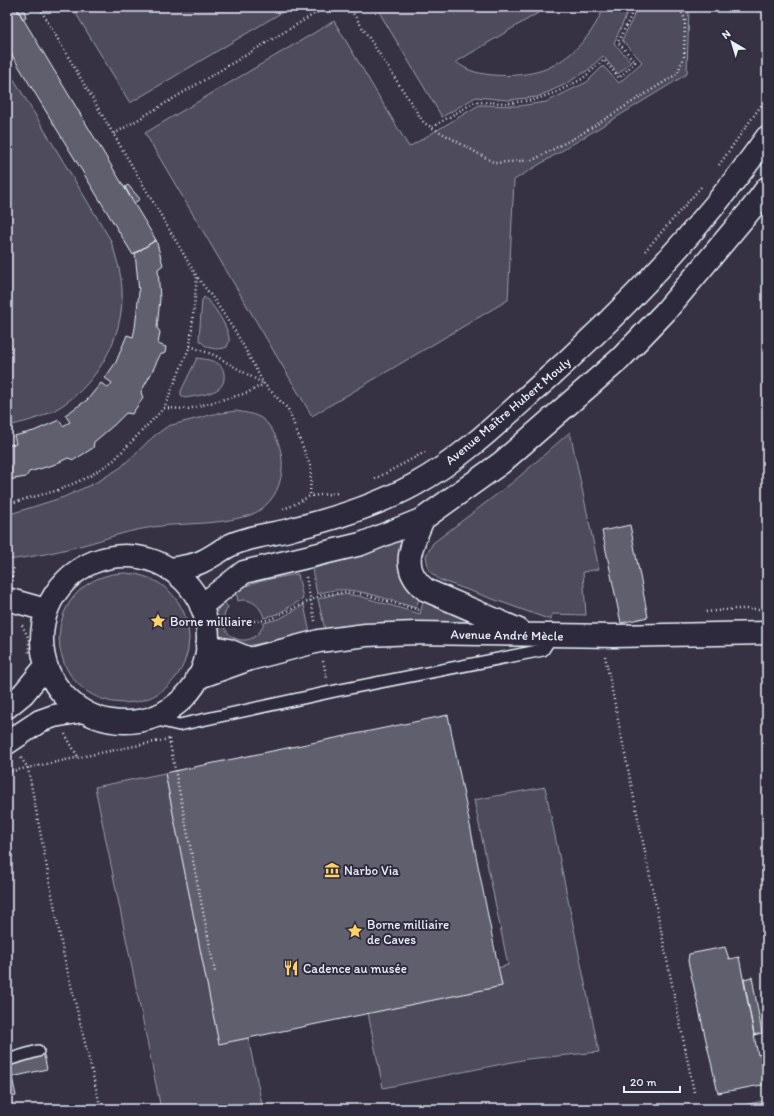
<svg xmlns="http://www.w3.org/2000/svg" width="774" height="1116" font-family="Itim,sans-serif">
<style>
.green{fill:#4d4b5c;stroke:#9a9eaa}
.building{fill:#605e6e;stroke:#e8f1f8}
.lines{fill:none;stroke-linecap:round;stroke-linejoin:round}
.lane-casing{stroke:#e8f1f8;stroke-width:14}
.secondary-casing{stroke:#e8f1f8;stroke-width:25}
.path{stroke:#e8f1f8;stroke-width:2.5;stroke-dasharray:1 3;stroke-linecap:butt}
.lane{stroke:#2f2a3d;stroke-width:11}
.secondary{stroke:#2f2a3d;stroke-width:22}
.labels{text-anchor:middle;dominant-baseline:central;stroke-width:4;stroke-linejoin:round;paint-order:stroke}
.street-label{font-size:13px;fill:#e8f1f8;stroke:#2f2a3d}
.poi-label{font-size:13px;fill:#e8f1f8;stroke:#2f2a3d;text-anchor:start}
</style>
<rect width="100%" height="100%" fill="#363244"/>
<filter id="ink" filterUnits="userSpaceOnUse"><feTurbulence type="fractalNoise" baseFrequency=".025" numOctaves="2"/><feDisplacementMap in="SourceGraphic" scale="8" xChannelSelector="R" yChannelSelector="G"/><feConvolveMatrix kernelMatrix="1 2 1 2 8 2 1 2 1" color-interpolation-filters="sRGB"/></filter>
<g filter="url(#ink)">
<path class="green" d="M72 7H291L130 103Z
M376 7H548L456 62C460 65 466 69 472 71 493 78 530 77 550 67 575 55 594 32 604 7H630L614 43 631 62 618 74 603 56 588 70 564 85 537 97 508 100 476 97 442 117Z
M636 7H689L687 74 514 180 508 300 312 416 145 133 334 21 409 147 479 105 519 106 546 102 587 82 603 66 619 83 642 62 622 40 633 18Z
M7 68 110 239C116 255 121 272 122 289 125 339 94 390 51 412 37 419 22 423 7 426Z
M204 297C213 303 228 327 229 338 230 341 228 344 227 347 217 351 205 349 199 339L202 300Z
M197 358C210 360 226 361 224 379 224 383 221 387 218 389 209 395 195 396 185 398L181 395V391Z
M236 411C247 413 259 414 267 423 290 450 288 497 253 514 249 516 243 517 239 518 207 526 174 522 142 529 124 532 105 539 87 544 61 551 34 557 7 560V515L64 497 97 482 120 468 154 436 168 426 214 414Z
M570 432 599 569 583 572 586 615 552 614 551 620 440 580 429 571 426 556 433 543 513 482Z
M402 540 420 595 416 608C395 602 370 592 348 590 337 589 327 591 317 594L312 569 364 554Z
M59 638a65 65 0 1 1 130 0a65 65 0 1 1-130 0Z
M298 574 303 599 279 613 264 618C261 606 250 597 238 601L236 591C254 580 278 578 298 574Z
M342 594 359 596 420 614 424 598 481 624 325 630 318 599 331 595Z
M223 601 228 607C210 636 253 656 264 623L281 618 304 605 310 633 243 647 226 643 220 637 216 627 214 619 217 611Z
M165 773 219 1043 248 1038 263 1109H161L95 787Z
M545 787 599 1052 527 1059 383 1088 368 1013 502 986 498 968 508 965 474 800Z
M767 1100V1109H726Z"/>
<path class="building" d="M7 7H16L156 240 133 255 7 47Z
M16 7H23L26 17 23 19Z
M128 185 140 199 134 203 125 187Z
M156 240 163 265 158 269 160 299 157 328 160 332 158 344 166 347 165 353 160 355 152 372 141 392 143 398 132 414 126 413 114 425 94 442 93 448 74 460 68 458 53 465 29 472 26 477 8 480 7 441 8 445 16 444 14 436 34 431 59 420 63 426 70 422 65 415 87 400 101 383 108 388 112 383 105 378 116 362 127 335 133 337 135 328 139 292 135 253Z
M630 525 648 617 621 623 602 531Z
M448 715 502 986 219 1044 165 773Z
M725 947 729 959 739 957 758 1055 766 1052 767 1084 718 1093 688 961 689 954Z
M752 977 762 1033 754 1035 744 979Z
M44 1055 47 1069 12 1077 16 1096 7 1098V1064Z"/>
<g class="lines">
<g class="lane-casing">
<path id="lane" d="M149 718 179 725 335 691 543 650 552 636
M7 1060 38 1051"/>
</g>
<g class="secondary-casing">
<path id="secondary" d="M423 519C412 546 398 568 426 590L519 630
M42 639a83 83 0 1 1 166 0a83 83 0 1 1-166 0Z
M171 569C181 567 192 566 201 562 210 558 218 552 227 547 233 543 241 541 248 539 264 534 281 533 296 528 337 518 377 505 414 485 456 462 493 428 528 396 616 319 699 232 767 137
M7 599 46 610
M201 606 244 572 361 544 423 519 501 463 620 359 665 312 753 207 767 188
M207 646 228 650 250 659
M197 678 250 659 319 641 366 635 416 633 614 636 767 633
M7 707 23 694 46 666
M7 743 40 721 54 716 83 711"/>
</g>
<path class="path" d="M349 7 424 123 495 163 533 160 578 136 677 74 684 57 685 19 679 7
M432 127 475 102 509 103 534 100 557 92 582 79 604 60 619 78 635 62 618 42 630 18 633 7
M114 134 326 7
M719 165 767 97
M645 251 701 187
M198 278 215 301 238 336 264 384 288 409 311 468 310 496
M190 346 214 355 264 384
M164 408 188 409 247 393 264 384
M375 479 425 452
M7 504 59 490 90 476 114 460 164 408 190 346 197 277 39 7
M283 509 291 506 310 496 339 493
M306 577 315 621
M11 581 14 567
M706 612 735 609H767
M242 622 268 620 322 595 346 592 362 594 419 610
M22 625 29 639V655
M605 656 694 1092
M323 661 327 678
M65 734 78 757
M169 739 215 972
M21 758 28 768 63 952 101 1109
M7 772 169 739"/>
<use href="#lane" class="lane"/>
<use href="#secondary" class="secondary"/>
</g>
</g>
<defs>
<g id="sight-bare" transform="scale(1.2)"><path d="M0-6L1.8-2.2L6-1.7L2.9 1.2L3.7 5.4L0 3.3L-3.7 5.4L-2.9 1.2L-6-1.7L-1.8-2.2Z" fill="#ffd166" stroke="#2f2a3d" stroke-width="2.5" paint-order="stroke"/></g>
<g id="museum-bare" transform="scale(1.2)"><path d="M0-6L6-3V-2H-6V-3ZM-5-1h2V3h-2ZM-1-1h2V3h-2ZM3-1h2V3H3ZM-6 4H6V6H-6Z" fill="#ffd166" stroke="#2f2a3d" stroke-width="2.5" paint-order="stroke"/></g>
<g id="restaurant-bare" transform="scale(1.2)"><path d="M-5-6h1v4h1v-4h1v4h1v-4h1v5L-1.5 .5V6h-2V.5L-5-1ZM5-6V6H3V1.5H1.5Q1.5-4 5-6Z" fill="#ffd166" stroke="#2f2a3d" stroke-width="2.5" paint-order="stroke"/></g>
</defs>
<g fill-rule="evenodd">
<use href="#sight-bare" x="158" y="621"/>
<use href="#museum-bare" x="332" y="870"/>
<use href="#sight-bare" x="355" y="931"/>
<use href="#restaurant-bare" x="291" y="968"/>
</g>
<g class="labels">
<g class="street-label">
<text transform="translate(508 411) rotate(-40)">Avenue Maître Hubert Mouly</text>
<text transform="translate(507 635) rotate(1)">Avenue André Mècle</text>
</g>
<g class="poi-label">
<text x="170" y="621">Borne milliaire</text>
<text x="344" y="870">Narbo Via</text>
<text x="367" y="924">Borne milliaire<tspan x="367" dy="15">de Caves</tspan></text>
<text x="303" y="968">Cadence au musée</text>
</g>
</g>
<rect width="774" height="1116" fill="none" stroke="#2f2a3d" stroke-width="24"/>
<rect x="12" y="12" width="750" height="1092" fill="none" stroke="#e8f1f8" stroke-width="1.5" filter="url(#ink)"/>
<g transform="translate(732 42) rotate(322)" stroke="#2f2a3d" stroke-width="3" paint-order="stroke">
<path d="M0-3L7 15L0 10L-7 15Z" fill="#e8f1f8"/>
<text y="-6" font-size="11" font-weight="bold" text-anchor="middle" fill="#e8f1f8">N</text>
</g>
<path d="M624 1086v6h56v-6" fill="none" stroke="#e8f1f8" stroke-width="2"/>
<text x="630" y="1086" font-size="12" fill="#e8f1f8" stroke="#2f2a3d" stroke-width="3" paint-order="stroke">20 m</text>
</svg>
